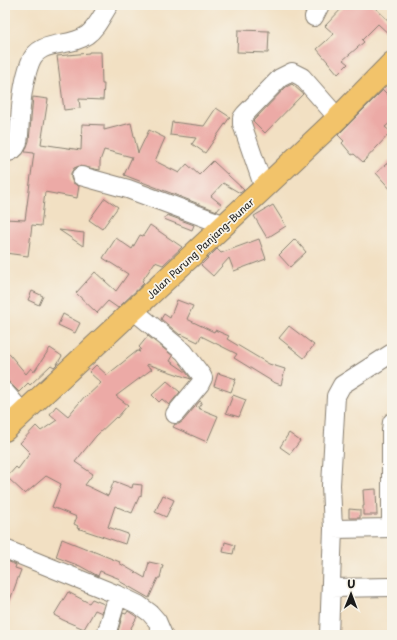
<svg xmlns="http://www.w3.org/2000/svg" width="397" height="640" font-family="'Playpen Sans',sans-serif">
<style>
.building{fill:#ecaaa6}
.lines{fill:none;stroke-linecap:round;stroke-linejoin:round}
.minor-casing{stroke:#877e70;stroke-width:20}
.major-casing{stroke:#877e70;stroke-width:24}
.minor{stroke:#fff;stroke-width:18}
.major{stroke:#f2c36a;stroke-width:22}
.labels{text-anchor:middle;dominant-baseline:central;stroke-width:3.5;stroke-linejoin:round;paint-order:stroke}
.street-label{font-size:10px;fill:#1c1c1c;stroke:#f7f3e8}
</style>
<rect width="100%" height="100%" fill="#f7f3e8"/>
<filter id="ink" filterUnits="userSpaceOnUse"><feTurbulence type="fractalNoise" baseFrequency=".025" numOctaves="2"/><feDisplacementMap in="SourceGraphic" scale="8" xChannelSelector="R" yChannelSelector="G"/><feConvolveMatrix kernelMatrix="1 2 1 2 8 2 1 2 1" color-interpolation-filters="sRGB"/></filter>
<filter id="wash" filterUnits="userSpaceOnUse"><feTurbulence type="fractalNoise" baseFrequency=".012" numOctaves="4" result="noise"/><feDisplacementMap in="SourceGraphic" scale="16" xChannelSelector="R" yChannelSelector="G"/><feGaussianBlur stdDeviation="0.9" result="paint"/><feColorMatrix in="noise" values="0 0 0 0 0 0 0 0 0 0 0 0 0 0 0 0 0 1.4 0 .05"/><feComposite in="paint" operator="in"/></filter>
<g filter="url(#wash)">
<rect width="100%" height="100%" fill="#f2e0c3"/>
<g id="blocks">
<path class="building" d="M345 5H372L392 24V37L378 24 362 40 364 42 343 60 348 64 338 74 317 49 334 34 325 26Z
M238 30 269 31 268 53 237 52Z
M89 52H101L102 84H104L103 100 79 99 80 108 64 110 57 56 89 53Z
M292 84 303 94 265 133 253 121 286 87Z
M383 90 392 99V121L385 127 391 132 363 162 354 154 352 155 342 143 344 141 338 135Z
M33 97 48 99 41 144 81 150 82 124 104 125V130L131 123 138 153 149 130 165 138 155 161 179 173 187 164 199 175 213 161 244 190 240 193 223 183 211 196 222 205 217 211 124 175 132 157 104 150 100 161V170L79 166 74 168 71 173V178L73 183 79 186 77 198 45 192 41 226 32 225 28 256 5 253V219L25 220 34 153 25 152 29 141Z
M216 108 230 117 205 153 192 144 196 138 170 135 172 122 204 126Z
M392 159V191L376 173Z
M105 198 118 207 102 229 89 220Z
M273 205 286 226 267 238 254 216Z
M167 215 194 225 192 230 164 219Z
M150 225 182 247 163 265 155 262 142 281 144 283 118 308 108 301 97 313 76 293 95 272 116 291 128 274 103 258 116 238 132 249 140 235 143 236Z
M59 230 84 233 83 246Z
M259 239 266 259 234 271 229 258 213 276 201 265 217 249 221 253Z
M295 239 306 252 290 267 279 255Z
M32 291 43 296 39 305 28 300Z
M177 300 193 306 187 319 214 332 215 330 229 336 227 339 269 364 285 369 281 385 273 382 234 358 237 354 201 336 198 342 181 334 180 335 161 319 164 314 170 318Z
M63 314 80 323 75 333 58 325Z
M289 326 314 345 304 358 279 338Z
M148 336 173 356 170 361 186 372 191 379 147 364V366L152 369 116 396 128 405 117 418 116 417 96 436 75 462 93 474 85 485 108 496 114 481 132 488 133 484 142 485 141 496 140 495 132 513 115 506 108 527 128 534 125 544 77 528 78 526 74 524 77 517 52 507 61 484 46 476 25 494 7 477 16 467 18 469 30 453 20 443 36 426 41 431 57 420 50 414 56 406 68 416 85 396 86 397 101 383 89 372 96 365 107 375 137 351 140 352 138 351 141 349 139 347Z
M50 348 62 356 57 364 54 367 51 365 30 385 28 383 19 392 5 378V349L26 374 31 368 34 372Z
M218 373 236 379 231 392 214 386Z
M167 381 180 392 169 405 162 399 159 402 152 395Z
M233 395 246 400 239 417 226 413Z
M200 401 202 402 198 408 218 416 207 442 173 427 175 424H179L183 421Z
M289 433 300 441 290 454 280 447Z
M376 489 377 515H363V506H364L363 490Z
M163 495 174 500 166 517 155 512Z
M349 509 360 510V518H349Z
M62 539 120 562 119 563 145 578 149 562 163 565 160 578H158L149 598 119 581 120 579 100 571 98 576 80 566 56 557Z
M225 542 235 545 233 554 223 552Z
M5 560 16 565 15 568 21 570 6 611H5Z
M68 592 89 603 92 599 104 604 102 613 95 610 84 629 63 620 54 615Z
M128 611 137 617 127 635H117L123 613 126 614Z"/>
</g>
</g>
<g filter="url(#ink)">
<use href="#blocks" fill-opacity="0" stroke="#877e70" stroke-width="1"/>
<g class="lines">
<g class="minor-casing">
<path id="minor" d="M314 17 320 5
M5 153C10 152 15 150 17 145 20 138 19 128 20 120 21 103 24 79 30 63 39 38 68 49 87 35 97 28 102 15 109 5
M81 176 128 189 225 225
M264 188 242 124V118L245 114 280 78 292 72 302 77 338 118
M133 310 184 352 202 376 203 378 200 384 175 414
M5 392 23 413
M391 528V430L392 422
M333 529 392 528
M5 549 118 595 139 605 150 613 157 621 163 635
M331 588 392 587
M106 635 118 595
M329 635 333 529 331 485 336 396 342 385 392 353"/>
</g>
<g class="major-casing">
<path id="major" d="M5 430 264 188 338 118 392 63"/>
</g>
<use href="#minor" class="minor"/>
<use href="#major" class="major"/>
</g>
</g>
<g class="labels">
<g class="street-label">
<text transform="translate(200 248) rotate(-43)">Jalan Parung Panjang–Bunar</text>
</g>
</g>
<rect width="397" height="640" fill="none" stroke="#f7f3e8" stroke-width="20"/>
<g transform="translate(351 594) rotate(1)" stroke="#f7f3e8" stroke-width="3" paint-order="stroke">
<path d="M0-3L7 15L0 10L-7 15Z" fill="#1c1c1c"/>
<text y="-6" font-size="11" font-weight="bold" text-anchor="middle" fill="#1c1c1c">U</text>
</g>
</svg>
